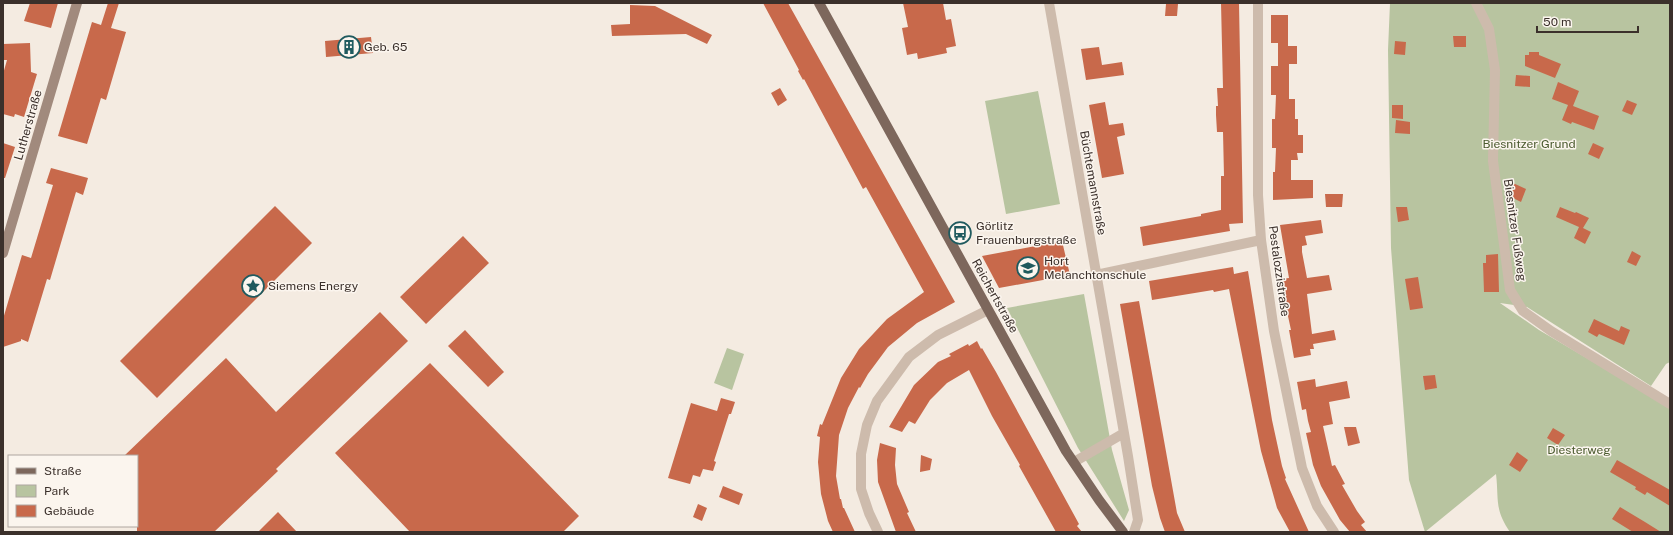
<svg xmlns="http://www.w3.org/2000/svg" width="1673" height="535" font-family="'Public Sans',sans-serif">
<style>
.green{fill:#b8c4a0}
.building{fill:#c8694b}
.lines{fill:none;stroke-linecap:round;stroke-linejoin:round}
.street{stroke:#cdbbac;stroke-width:10}
.secondary{stroke:#a18a7d;stroke-width:10}
.primary{stroke:#7d675c;stroke-width:10}
.labels{text-anchor:middle;dominant-baseline:central;stroke-width:3;stroke-linejoin:round;paint-order:stroke}
.poi-label{font-size:12px;fill:#3b302b;stroke:#fbf5ee;text-anchor:start}
.street-label{font-size:12px;fill:#3b302b;stroke:#fbf5ee}
.park-label{font-size:12px;fill:#4a5a2e;stroke:#fbf5ee}
</style>
<rect width="100%" height="100%" fill="#f4ebe1"/>
<path class="green" d="M1390 3H1670V362L1666 364 1651 386 1527 307 1500 303 1539 330 1670 407V532H1510C1494 509 1499 499 1496 474L1425 532 1409 480 1391 248 1388 50Z
M1038 91 1060 204 1006 214 985 101Z
M1084 294 1112 450 1129 510 1124 521 1078 448 1007 308Z
M727 348 744 354 732 390 714 383Z"/>
<path class="building" d="M30 3H58L51 28 24 21Z
M108 3H119L111 28 126 32 106 100 101 98 87 144 58 136 92 22 101 25Z
M763 3H788L955 302 917 323 888 347 868 374 860 388 859 387 848 408 839 435 836 476 840 499H841L843 508H844L855 532H833L828 521 821 494 818 462 820 437 817 436 820 424 822 425 841 378 859 349 887 319 924 292 866 187 863 189 804 79 803 80 798 71 799 70Z
M903 3H943L946 20 951 19 956 46 946 48 947 53 918 59 917 53 907 55 902 28 908 27Z
M1221 3H1239L1243 223 1229 224 1230 231 1143 246 1140 227 1201 216V214L1221 210V176H1224L1223 132H1217L1216 115V106H1218L1217 88H1223Z
M1166 4H1178L1177 16H1165Z
M630 5 655 6 712 35 707 44 686 34 612 36 611 25 630 24Z
M1271 15H1288V46H1297V64H1289V99H1295V119H1298V135H1303V153H1297L1298 160H1291V180H1313V198L1273 200V172H1275L1276 148H1272V119H1275L1276 95H1271V66H1278V43H1271Z
M1453 36H1466V47H1454Z
M371 37 373 53 326 57 325 41Z
M1395 41 1406 42 1405 55 1394 54Z
M30 43 31 72 37 74 24 117 15 114 14 117 3 114V74L7 60H3V44Z
M1099 47 1102 65 1122 62 1124 75 1086 80 1081 49Z
M1529 52H1539V55L1561 64 1555 78 1525 66V55H1529Z
M1516 75 1530 76V87L1515 86Z
M1558 82 1579 91 1573 106 1599 116 1594 130 1572 122 1571 124 1562 120 1568 105 1552 99Z
M780 88 787 100 778 106 771 93Z
M1627 100 1637 104 1632 115 1622 111Z
M1105 102 1109 125 1123 123 1125 135 1117 137 1124 174 1102 178 1089 105Z
M1392 105H1403V119L1392 118Z
M1396 120 1410 122V134L1395 133Z
M3 143 15 147 5 178H3Z
M1593 143 1604 148 1599 159 1588 154Z
M51 168 88 178 83 195 76 192 50 280 47 279 28 342 21 339V341L3 347V319L22 255 31 258 53 185 46 183Z
M1513 183 1526 189 1521 202 1507 195Z
M1325 194H1343L1342 207H1326Z
M275 206 312 243 157 398 120 361Z
M1396 207H1407L1409 220 1398 222Z
M1560 207 1575 213 1576 212 1589 218 1583 228 1591 232 1585 244 1574 238 1579 227 1556 217Z
M1321 220 1323 233 1305 236 1307 245 1302 246V252L1307 278 1329 275 1332 290 1307 294 1312 334 1334 330 1336 340 1313 344 1314 349H1310L1311 355 1294 358 1289 330H1291L1286 307H1285L1280 279 1289 278 1280 225Z
M463 236 489 263 426 324 400 297Z
M1062 241 1070 275 999 288 982 256Z
M1632 251 1641 256 1636 266 1627 262Z
M1498 254 1499 292H1484L1483 263H1486V255Z
M1233 267 1234 274 1248 271 1272 420 1282 466 1286 478 1285 479 1309 532H1290L1277 508 1261 451 1229 289 1214 292 1213 290 1152 300 1149 281Z
M1418 277 1423 308 1410 310 1405 279Z
M1139 301 1177 513 1185 532H1165L1160 518 1152 486 1120 304Z
M380 312 408 341 276 469 278 471 214 532H137V456H124L226 358 276 412Z
M1594 319 1619 331 1621 326 1630 330 1624 345 1599 334 1597 337 1588 332Z
M465 330 504 372 488 387 448 346Z
M977 341 981 349 982 348 996 372 1079 524 1077 526 1082 532H1056L1019 466 1020 465 992 416 969 370 947 383 930 400 915 424 909 421 902 432 889 427 914 385 938 362 951 356 949 354 968 344 969 346Z
M430 363 579 516 563 532H410L335 453Z
M1435 375 1437 388 1425 390 1423 376Z
M1315 379 1316 387 1347 381 1350 398 1329 402 1333 424 1323 426 1332 466 1335 465 1345 484 1342 485 1357 511 1365 522 1361 525 1367 532H1350L1340 520 1321 486 1313 465 1306 433 1311 432 1308 421 1306 409 1302 410 1297 382Z
M721 398 735 402 731 414H729L714 461 716 462 713 471 703 469 700 477 693 475 690 484 668 478 691 403 717 411Z
M1344 427H1356L1360 443 1348 446Z
M1553 428 1565 435 1558 445 1547 438Z
M880 443 896 448 895 465 897 484 909 512 907 513 916 532H896L878 482 877 460Z
M1517 452 1528 460 1520 472 1509 465Z
M921 455 932 459 930 470 920 472Z
M1617 460 1670 490V506L1647 492 1645 495 1635 489 1636 487 1610 472Z
M723 486 743 494 739 505 719 497Z
M698 504 707 508 702 521 693 517Z
M1620 507 1645 522 1661 532H1633L1612 519Z
M278 512 297 532H258Z"/>
<g class="lines">
<path class="street" d="M1049 3 1128 456 1138 520 1134 532
M1258 3V195L1261 240 1274 331 1302 468 1317 506 1334 532
M1476 3 1489 29 1495 70 1493 161 1510 290 1523 311 1551 331 1670 404
M1096 275 1261 240
M1074 462 1124 433
M878 532 869 513 861 489V454L867 425 877 401 909 357 938 335 988 310"/>
<path class="secondary" d="M3 253 77 3"/>
<path class="primary" d="M819 3 1066 451 1099 500 1123 532"/>
</g>
<defs>
<g id="building-ring" transform="scale(1.15)"><circle r="9.5" fill="#fbf5ee" stroke="#1f5a5e" stroke-width="1.5"/><path d="M-4-6H4V6H1V3H-1V6H-4ZM-2.5-4.3h1.7v1.8h-1.7ZM.8-4.3h1.7v1.8H.8ZM-2.5-1h1.7V.8h-1.7ZM.8-1h1.7V.8H.8Z" fill="#1f5a5e"/></g>
<g id="bus-ring" transform="scale(1.15)"><circle r="9.5" fill="#fbf5ee" stroke="#1f5a5e" stroke-width="1.5"/><path d="M-5-6H5V4H4V6H2V4H-2V6H-4V4H-5ZM-3.5-4V0h7V-4ZM-3.5 1.2v1.5H-2V1.2ZM2 1.2v1.5H3.5V1.2Z" fill="#1f5a5e"/></g>
<g id="school-ring" transform="scale(1.15)"><circle r="9.5" fill="#fbf5ee" stroke="#1f5a5e" stroke-width="1.5"/><path d="M0-5L7-2L0 1L-7-2ZM-4 1L0 2.5L4 1V4Q0 6-4 4Z" fill="#1f5a5e"/></g>
<g id="sight-ring" transform="scale(1.15)"><circle r="9.5" fill="#fbf5ee" stroke="#1f5a5e" stroke-width="1.5"/><path d="M0-6L1.8-2.2L6-1.7L2.9 1.2L3.7 5.4L0 3.3L-3.7 5.4L-2.9 1.2L-6-1.7L-1.8-2.2Z" fill="#1f5a5e"/></g>
</defs>
<g fill-rule="evenodd">
<use href="#building-ring" x="349" y="47"/>
<use href="#bus-ring" x="960" y="233"/>
<use href="#school-ring" x="1028" y="268"/>
<use href="#sight-ring" x="253" y="286"/>
</g>
<g class="labels">
<g class="poi-label">
<text x="364" y="47">Geb. 65</text>
<text x="976" y="226">Görlitz<tspan x="976" dy="14">Frauenburgstraße</tspan></text>
<text x="1044" y="261">Hort<tspan x="1044" dy="14">Melanchtonschule</tspan></text>
<text x="268" y="286">Siemens Energy</text>
</g>
<g class="street-label">
<text transform="translate(28 125) rotate(-74)">Lutherstraße</text>
<text transform="translate(1093 183) rotate(80)">Büchtemannstraße</text>
<text transform="translate(1515 230) rotate(82)">Biesnitzer Fußweg</text>
<text transform="translate(1279 271) rotate(82)">Pestalozzistraße</text>
<text transform="translate(995 296) rotate(61)">Reichertstraße</text>
</g>
<g class="park-label">
<text x="1529" y="144">Biesnitzer Grund</text>
<text x="1579" y="450">Diesterweg</text>
</g>
</g>
<rect width="1673" height="535" fill="none" stroke="#3b302b" stroke-width="8"/>
<rect x="8" y="455" width="130" height="72" fill="#fbf5ee" stroke="#aea6a0"/>
<rect x="16" y="468" width="20" height="6" fill="#7d675c" stroke="#aea6a0"/>
<text x="44" y="475" font-size="12" fill="#3b302b">Straße</text>
<rect x="16" y="485" width="20" height="12" fill="#b8c4a0" stroke="#aea6a0"/>
<text x="44" y="495" font-size="12" fill="#3b302b">Park</text>
<rect x="16" y="505" width="20" height="12" fill="#c8694b" stroke="#aea6a0"/>
<text x="44" y="515" font-size="12" fill="#3b302b">Gebäude</text>
<path d="M1537 26v6h101v-6" fill="none" stroke="#3b302b" stroke-width="2"/>
<text x="1543" y="26" font-size="12" fill="#3b302b" stroke="#fbf5ee" stroke-width="3" paint-order="stroke">50 m</text>
</svg>
